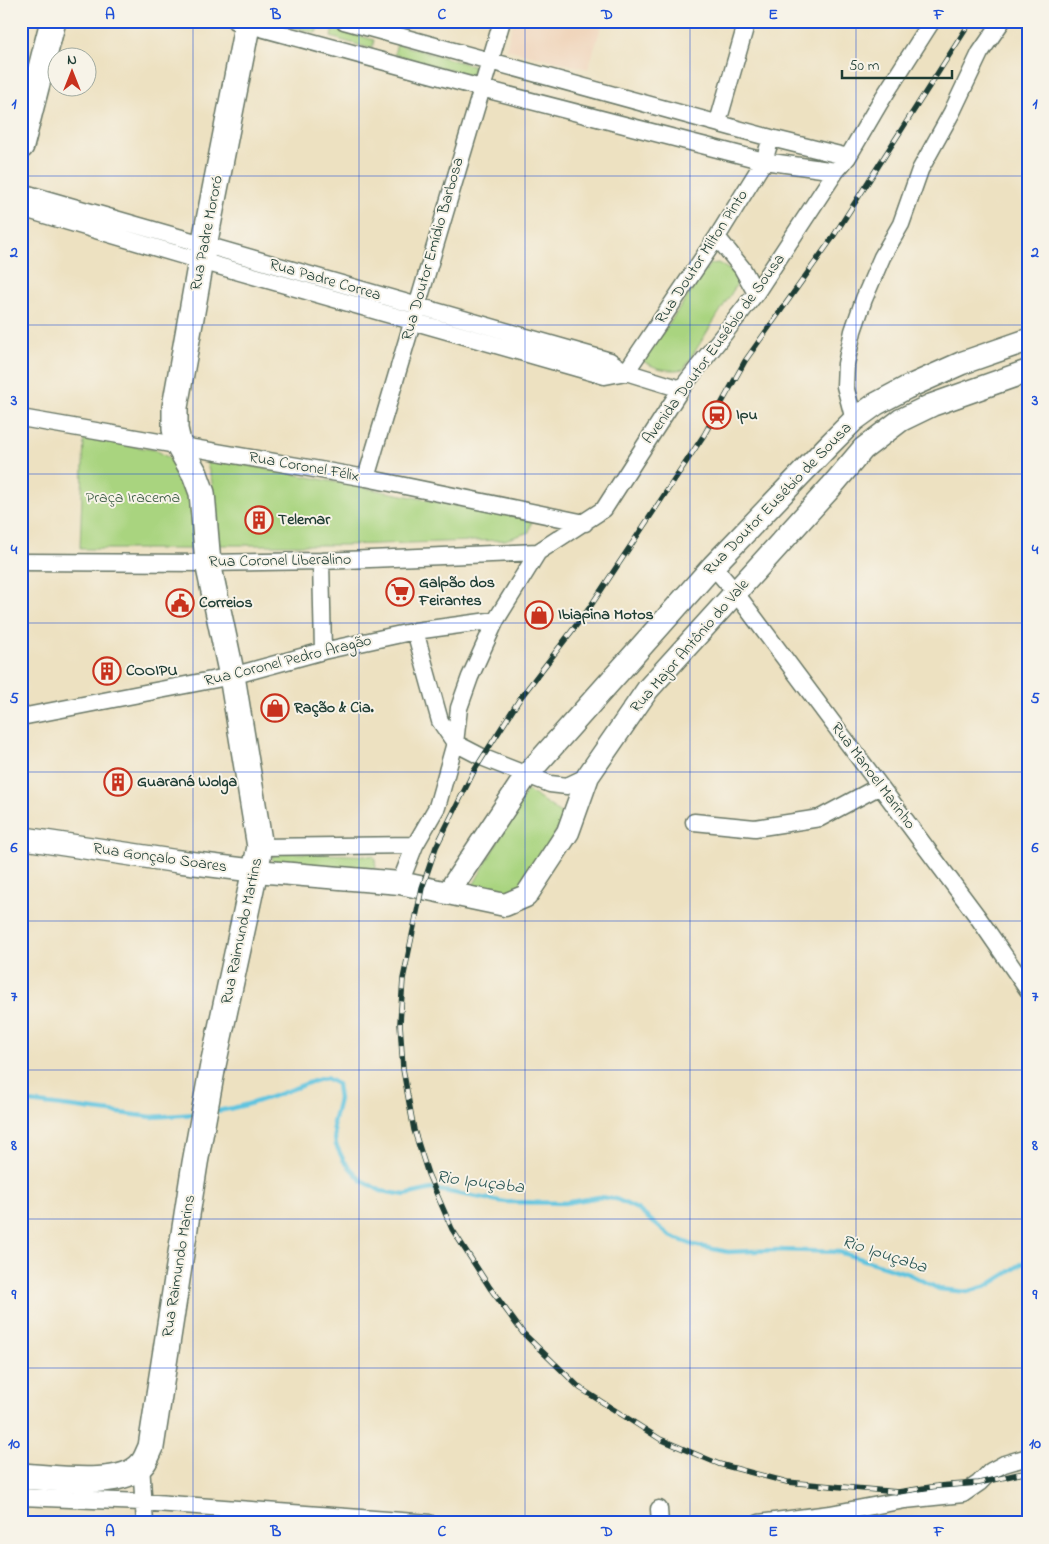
<svg xmlns="http://www.w3.org/2000/svg" width="1049" height="1544" font-family="'Indie Flower',sans-serif">
<style>
.built{fill:#f0d5bc}
.green{fill:#a9d47f;stroke:#64885a}
.lines{fill:none;stroke-linecap:round;stroke-linejoin:round}
.stream{stroke:#61c4df;stroke-width:4.5}
.street-casing{stroke:#677665;stroke-width:19}
.secondary-casing{stroke:#677665;stroke-width:25}
.primary-casing{stroke:#677665;stroke-width:28}
.street{stroke:#fff;stroke-width:16}
.secondary{stroke:#fff;stroke-width:22}
.primary{stroke:#fff;stroke-width:25}
.rail-casing{stroke:#1f3d34;stroke-width:5.5}
.rail{stroke:#f7f3e8;stroke-width:4;stroke-dasharray:11;stroke-linecap:butt}
.grid{fill:none;stroke:#1d4ed8;stroke-width:1;stroke-opacity:0.55}
.labels{text-anchor:middle;dominant-baseline:central;stroke-width:4;stroke-linejoin:round;paint-order:stroke}
.street-label{font-size:16px;fill:#1f3d34;stroke:#f7f3e8}
.poi-label{font-size:16px;font-weight:bold;fill:#1f3d34;stroke:#f7f3e8;text-anchor:start}
.park-label{font-size:16px;fill:#3b5b43;stroke:#f7f3e8}
.water-label{font-size:18px;font-style:italic;fill:#2c5856;stroke:#f7f3e8}
.neatline{fill:none;stroke:#1d4ed8;stroke-width:2}
.grid-label{font-size:16px;text-anchor:middle;font-weight:bold;fill:#1d4ed8}
</style>
<rect width="100%" height="100%" fill="#f7f3e8"/>
<filter id="ink" filterUnits="userSpaceOnUse"><feTurbulence type="fractalNoise" baseFrequency=".02" numOctaves="2"/><feDisplacementMap in="SourceGraphic" scale="10" xChannelSelector="R" yChannelSelector="G"/><feConvolveMatrix kernelMatrix="1 2 1 2 8 2 1 2 1" color-interpolation-filters="sRGB"/></filter>
<filter id="wash" filterUnits="userSpaceOnUse"><feTurbulence type="fractalNoise" baseFrequency=".0096" numOctaves="4" result="noise"/><feDisplacementMap in="SourceGraphic" scale="20" xChannelSelector="R" yChannelSelector="G"/><feGaussianBlur stdDeviation="1.12" result="paint"/><feColorMatrix in="noise" values="0 0 0 0 0 0 0 0 0 0 0 0 0 0 0 0 0 1.4 0 .05"/><feComposite in="paint" operator="in"/></filter>
<g filter="url(#wash)">
<rect width="100%" height="100%" fill="#ede1c1"/>
<path class="built" d="M514 21H603L588 69 506 49Z"/>
<path class="green" d="M313 21 319 23 316 33 271 22Z
M333 28 374 40 372 49 331 37Z
M397 44 474 66 471 76 394 54Z
M718 263 738 275 739 281 684 369C670 372 655 369 643 361L710 264Z
M84 438 156 450 169 458 190 488 197 549H80Z
M210 458 532 520 529 532 505 540 344 545H214L212 481 206 461Z
M527 790 565 816 527 883 507 897 471 889Z
M279 852 373 856 375 860 376 869 273 863 272 857Z"/>
<g class="lines">
<path class="stream" d="M21 1101 152 1117 196 1114
M211 1112C240 1108 266 1099 293 1089 305 1084 314 1080 326 1078L337 1084 339 1099 333 1123 336 1145 344 1161 361 1180 381 1191 405 1195 432 1189 505 1202 565 1203 599 1197 616 1199 637 1209 670 1236 693 1245 728 1252 779 1250 839 1252 909 1274 939 1289 967 1292 987 1286 1028 1260"/>
</g>
</g>
<g filter="url(#ink)">
<g class="lines">
<g class="street-casing">
<path id="street" d="M235 21 481 88 764 161 836 171
M344 21 771 138 848 157
M718 122 747 21
M21 192 610 361 626 372 681 389
M21 208 201 261 605 376 626 372
M717 237 742 268 756 293
M626 372 717 237 764 161 771 138
M21 418 366 478 585 523
M854 420 845 386 846 364 853 331 864 299 882 257 901 224 920 170 952 112 980 53 1002 21
M366 478 502 21
M321 561 323 651
M21 562 208 563 321 561 538 552
M713 566 735 592 977 916 1028 990
M415 631 440 721 455 743 484 758 550 784 567 786 588 776
M21 717 232 676 323 651 415 631 496 620
M694 822 755 828 820 818 880 786
M260 847 415 845
M400 883 415 845 437 807 455 743 459 708 470 677 496 620 538 552 604 509 681 389 756 293 836 171 848 157 879 104 932 21
M141 1465 145 1523
M21 1497 142 1502 429 1523
M659 1509 660 1523
M759 1523 830 1514 905 1500 963 1494 979 1483 991 1471 1004 1464 1028 1457"/>
</g>
<g class="secondary-casing">
<path id="secondary" d="M21 838 175 861 256 871 400 883 505 905 526 896 568 832 588 776 648 689 831 487 863 449 901 420 932 405 1028 371
M448 893 526 776 713 566 827 447 854 420 876 404 906 388 962 363 1028 340"/>
</g>
<g class="primary-casing">
<path id="primary" d="M21 146 53 21
M21 1476C50 1477 122 1489 142 1464 146 1460 148 1453 151 1447L195 1163 213 1065 260 847 232 676 208 563 202 493 195 474 179 446 175 429V407L201 261 248 21"/>
</g>
<use href="#street" class="street"/>
<use href="#secondary" class="secondary"/>
<use href="#primary" class="primary"/>
<g class="rail-casing">
<path id="rail" d="M971 21 831 240 745 361 704 435 588 610 521 697 474 771 436 847 422 888 403 979 400 1023 403 1069 414 1130 428 1174 452 1229 490 1288 523 1333 580 1388 660 1439 719 1464 787 1482 898 1492 938 1486 979 1483 1028 1472"/>
</g>
<use href="#rail" class="rail"/>
</g>
</g>
<path class="grid" d="M193 21V1523M359 21V1523M525 21V1523M690 21V1523M856 21V1523M21 176H1028M21 325H1028M21 474H1028M21 623H1028M21 772H1028M21 921H1028M21 1070H1028M21 1219H1028M21 1368H1028"/>
<defs>
<g id="station-ring" transform="scale(1.4375)"><circle r="9.5" fill="#f7f3e8" stroke="#c8321e" stroke-width="1.5"/><path d="M-3-6H3Q5-6 5-4V2Q5 4 3 4L4.5 6H3L1.5 4h-3L-3 6H-4.5L-3 4Q-5 4-5 2V-4Q-5-6-3-6ZM-3.5-4v3h7v-3ZM-3.5 1v1.5H-2V1ZM2 1v1.5H3.5V1Z" fill="#c8321e"/></g>
<g id="building-ring" transform="scale(1.4375)"><circle r="9.5" fill="#f7f3e8" stroke="#c8321e" stroke-width="1.5"/><path d="M-4-6H4V6H1V3H-1V6H-4ZM-2.5-4.3h1.7v1.8h-1.7ZM.8-4.3h1.7v1.8H.8ZM-2.5-1h1.7V.8h-1.7ZM.8-1h1.7V.8H.8Z" fill="#c8321e"/></g>
<g id="supermarket-ring" transform="scale(1.4375)"><circle r="9.5" fill="#f7f3e8" stroke="#c8321e" stroke-width="1.5"/><path d="M-6-5.5h2.5l.6 2H6L4.5 2H-2.5L-4.4-4H-6ZM-1.5 3.2a1.3 1.3 0 1 0 .1 0ZM3 3.2a1.3 1.3 0 1 0 .1 0Z" fill="#c8321e"/></g>
<g id="civic-ring" transform="scale(1.4375)"><circle r="9.5" fill="#f7f3e8" stroke="#c8321e" stroke-width="1.5"/><path d="M-.6-6.5H3V-4.5H.6V-3L4-1V1h2V6H-6V1h2V-1L-.6-3ZM-1.2 2.5V6h2.4V2.5Z" fill="#c8321e"/></g>
<g id="shop-ring" transform="scale(1.4375)"><circle r="9.5" fill="#f7f3e8" stroke="#c8321e" stroke-width="1.5"/><path d="M-5-2.5h2.3a2.7 3.5 0 0 1 5.4 0H5L5.5 6h-11ZM-1.5-2.5h3a1.5 2.3 0 0 0-3 0Z" fill="#c8321e"/></g>
</defs>
<g fill-rule="evenodd">
<use href="#station-ring" x="717" y="415"/>
<use href="#building-ring" x="259" y="520"/>
<use href="#supermarket-ring" x="400" y="592"/>
<use href="#civic-ring" x="180" y="603"/>
<use href="#shop-ring" x="539" y="615"/>
<use href="#building-ring" x="107" y="671"/>
<use href="#shop-ring" x="275" y="708"/>
<use href="#building-ring" x="118" y="782"/>
</g>
<g class="labels">
<g class="street-label">
<text transform="translate(207 233) rotate(-79)">Rua Padre Mororó</text>
<text transform="translate(433 249) rotate(-74)">Rua Doutor Emídio Barbosa</text>
<text transform="translate(702 257) rotate(-57)">Rua Doutor Milton Pinto</text>
<text transform="translate(325 280) rotate(16)">Rua Padre Correa</text>
<text transform="translate(714 349) rotate(-54)">Avenida Doutor Eusébio de Sousa</text>
<text transform="translate(304 467) rotate(10)">Rua Coronel Félix</text>
<text transform="translate(778 499) rotate(-46)">Rua Doutor Eusébio de Sousa</text>
<text transform="translate(280 561) rotate(-1)">Rua Coronel Liberalino</text>
<text transform="translate(690 646) rotate(-49)">Rua Major Antônio do Vale</text>
<text transform="translate(288 661) rotate(-14)">Rua Coronel Pedro Aragão</text>
<text transform="translate(873 776) rotate(53)">Rua Manoel Marinho</text>
<text transform="translate(160 858) rotate(8)">Rua Gonçalo Soares</text>
<text transform="translate(242 931) rotate(-78)">Rua Raimundo Martins</text>
<text transform="translate(179 1266) rotate(-81)">Rua Raimundo Marins</text>
</g>
<g class="poi-label">
<text x="736" y="415">Ipu</text>
<text x="278" y="520">Telemar</text>
<text x="419" y="583">Galpão dos<tspan x="419" dy="18">Feirantes</tspan></text>
<text x="199" y="603">Correios</text>
<text x="558" y="615">Ibiapina Motos</text>
<text x="126" y="671">COOIPU</text>
<text x="294" y="708">Ração &amp; Cia.</text>
<text x="137" y="782">Guaraná Wolga</text>
</g>
<g class="park-label">
<text x="133" y="498">Praça Iracema</text>
</g>
<g class="water-label">
<text transform="translate(480 1183) rotate(7)">Rio Ipuçaba</text>
<text transform="translate(884 1255) rotate(18)">Rio Ipuçaba</text>
</g>
</g>
<rect width="1049" height="1544" fill="none" stroke="#f7f3e8" stroke-width="55"/>
<g transform="translate(72 72)"><circle r="24" fill="#f7f3e8" stroke="#a1aaa0"/>
<path d="M0-4L9 19L0 12L-9 19Z" fill="#c8321e"/>
<text y="-8" font-size="14" font-weight="bold" text-anchor="middle" fill="#1f3d34">N</text>
</g>
<path d="M842 70v8h110v-8" fill="none" stroke="#1f3d34" stroke-width="2.5"/>
<text x="849" y="70" font-size="15" fill="#1f3d34" stroke="#f7f3e8" stroke-width="4" paint-order="stroke">50 m</text>
<rect x="28" y="28" width="994" height="1488" class="neatline"/>
<g class="grid-label">
<text x="110" y="19">A</text>
<text x="276" y="19">B</text>
<text x="442" y="19">C</text>
<text x="607" y="19">D</text>
<text x="773" y="19">E</text>
<text x="939" y="19">F</text>
<text x="14" y="108">1</text>
<text x="1035" y="108">1</text>
<text x="14" y="257">2</text>
<text x="1035" y="257">2</text>
<text x="14" y="405">3</text>
<text x="1035" y="405">3</text>
<text x="14" y="554">4</text>
<text x="1035" y="554">4</text>
<text x="14" y="703">5</text>
<text x="1035" y="703">5</text>
<text x="14" y="852">6</text>
<text x="1035" y="852">6</text>
<text x="14" y="1001">7</text>
<text x="1035" y="1001">7</text>
<text x="14" y="1150">8</text>
<text x="1035" y="1150">8</text>
<text x="14" y="1299">9</text>
<text x="1035" y="1299">9</text>
<text x="14" y="1448">10</text>
<text x="1035" y="1448">10</text>
<text x="110" y="1536">A</text>
<text x="276" y="1536">B</text>
<text x="442" y="1536">C</text>
<text x="607" y="1536">D</text>
<text x="773" y="1536">E</text>
<text x="939" y="1536">F</text>
</g>
</svg>
